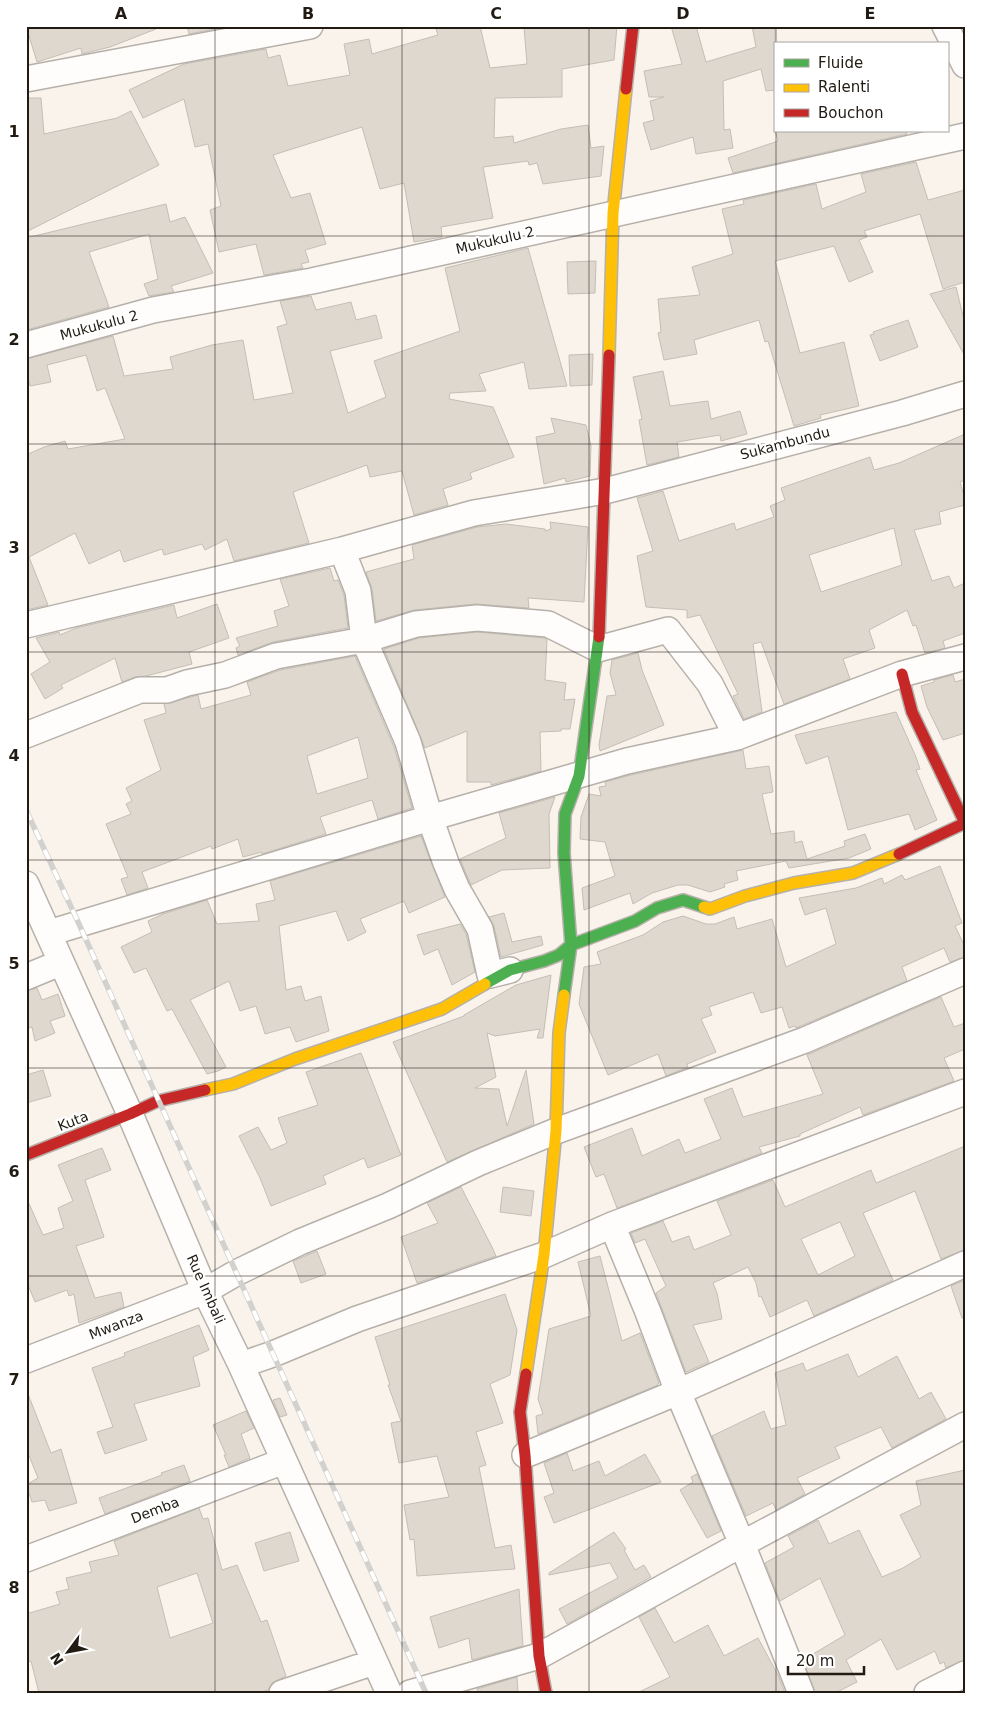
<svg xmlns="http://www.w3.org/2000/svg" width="991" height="1719" font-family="'DejaVu Sans',sans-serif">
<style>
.building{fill:#dfd8cf;stroke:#c4beb7;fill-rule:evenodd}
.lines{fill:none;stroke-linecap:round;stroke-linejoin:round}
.street-casing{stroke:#b6b0a9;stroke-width:28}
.fast-casing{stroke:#b6b0a9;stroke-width:14}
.slow-casing{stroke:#b6b0a9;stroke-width:14}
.jam-casing{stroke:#b6b0a9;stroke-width:14}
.street{stroke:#fefdfc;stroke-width:25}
.fast{stroke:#4caf50;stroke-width:11}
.slow{stroke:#ffc107;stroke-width:11}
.jam{stroke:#c62828;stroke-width:11}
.rail-casing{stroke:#d3d1ce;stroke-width:5.5}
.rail{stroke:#fff;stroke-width:4;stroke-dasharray:11;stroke-linecap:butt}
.grid{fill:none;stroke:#211b13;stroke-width:1;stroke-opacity:0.55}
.labels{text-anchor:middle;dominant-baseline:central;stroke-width:4.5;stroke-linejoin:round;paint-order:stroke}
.street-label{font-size:14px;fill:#211b13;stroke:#fff}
.neatline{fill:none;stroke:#211b13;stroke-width:2}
.grid-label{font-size:16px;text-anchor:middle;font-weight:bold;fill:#211b13}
</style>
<rect width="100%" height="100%" fill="#f9f3ec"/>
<path class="building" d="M26 26H155L156 29 110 47 82 54 81 48 37 62Z
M187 26H230L189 34Z
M435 26H480L490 68 527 64 524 27 617 26 614 60 562 69V97L495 98 494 138 513 136 514 143 561 129 588 125 591 148 604 146 601 176 543 184 537 163 529 165 528 161 483 167 493 218 441 227 442 237 414 242 404 183 380 189 362 127 273 155 291 198 310 193 326 244 305 250 309 262 301 264 303 268 264 275 256 244 219 252 210 210 221 206 208 144 195 147 184 99 143 118 129 90 184 64 266 49 268 58 280 55 288 86 350 75 344 44 369 39 372 54 438 35Z
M671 26H696L706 62 756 47 752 26H775V90L766 91 761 69 723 81 724 130 730 129 733 148 696 154 693 137 651 150 643 123 654 120 650 101 664 97H649L644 71 682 64Z
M26 98H41L44 134 117 118 131 111 159 165 26 232Z
M775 131H906L907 134 733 173 728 158 778 141Z
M916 162 928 200 965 190V282L943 289 920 214 864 231 867 237 859 240 873 272 849 282 834 246 775 261 800 353 844 342 859 406 820 415 821 418 794 426 768 341 765 342 759 320 694 340 697 354 664 360 658 333 661 332 658 299 700 295 692 267 733 254 722 209 744 204 743 200 816 184 822 209 866 192 861 174Z
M166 204 170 222 185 217 213 273 171 286 174 292 149 296 144 284 158 279 149 234 89 252 109 307 26 330V238Z
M528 248 567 386 529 389 524 362 479 374 486 391 450 393 449 399 493 407 514 457 470 473 472 479 443 489 448 505 414 515 402 471 370 477 367 465 293 492 309 543 234 561 227 539 205 550 202 544 164 555 162 549 124 562 120 550 89 564 75 533 29 557 48 605 26 610V455L44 447 65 441 68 449 125 439 105 388 97 391 86 355 47 365 51 382 30 386 26 370V359L113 336 124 376 173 369 170 357 212 345 243 340 254 400 293 393 277 327 287 324 280 301 311 296 316 310 351 302 356 320 376 315 382 338 330 351 348 413 386 397 374 361 460 331 445 268Z
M596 261 595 293 568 294 567 262Z
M956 287 965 324V356L930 294Z
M908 320 918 347 880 361 870 335 874 334 873 332Z
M593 354 592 385 570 386 569 355Z
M663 371 670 406 708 401 711 419 740 411 747 434 721 441 720 435 677 442 679 457 647 465 639 420 642 419 633 377Z
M551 418 586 425 591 446 590 476 566 482 565 478 544 484 536 437 555 433Z
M965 434V480L960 482 965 499V505L939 512 941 524 914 530 932 581 949 576 954 588 965 583V633L943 641 945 648 925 653 916 625 913 626 907 610 869 630 875 648 843 659 850 679 784 704 761 642 753 644 762 712 744 719 733 696 738 694 700 615 687 618V610L646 607 637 556 653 551 637 498 663 491 679 541 734 523 736 530 774 517 770 506 785 500 781 488 870 457 874 470 899 463ZM894 528 902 565 821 592 809 555Z
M550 522 588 527 584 602 528 598 529 608 476 604 414 610 376 621 372 589 366 572 414 559 412 545 477 527 506 524 545 529V531L551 529Z
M330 568 334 581 338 580 344 595 348 628 273 642 238 655 236 648 240 646 236 638 278 626 274 611 289 606 280 579Z
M217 604 229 638 189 652 192 664 146 676 135 677 122 682 115 658 61 685 63 688 45 699 31 674 50 662 36 638 59 632 60 635 76 628 174 605 177 618Z
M477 632 544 638 547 640 545 680 566 683 564 700 575 699 570 729H561V731L540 732 541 771 491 785V782H467V731L425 748 384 649 419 638Z
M638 653 642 670 664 725 600 751 599 745 607 696 616 695 610 673 612 660Z
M355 656 394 747 412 808 378 819 372 800 320 817 326 834 262 854V852L243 857 238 839 212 849 211 846 142 872 148 888 127 895 121 879 128 877 106 824 131 814 126 804 132 801 126 788 161 770 144 720 166 713 164 704 198 695 201 709 251 695 247 682 280 670ZM358 737 368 778 317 794 307 756Z
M953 675 955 682 965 679V733L943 740 927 707 921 686 934 682V680Z
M896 712 916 757 920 769 916 770 937 820 915 830 909 814 848 830 828 756 806 764 795 735Z
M743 750 746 769 769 766 773 792 762 794 771 834 794 831 795 843 802 841 807 859 845 846 844 841 865 834 871 849 849 858 789 868 786 861 736 871 738 880 724 884 725 887 710 892 688 885H678L652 893 633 904 630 893 584 910 582 888 615 876 605 842 580 839 581 817 589 794 601 796 599 787 606 786 605 782 631 775Z
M555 797 549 814 550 868 502 870 471 885 460 859 506 838 499 813Z
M421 836 445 897 409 913 404 901 360 919 366 932 348 941 336 911 279 926 286 990 301 986 305 1001 321 996 329 1031 296 1042 290 1027 265 1034 256 1006 240 1011 229 981 190 1000 226 1067 218 1071 207 1074 172 1009 167 1011 146 968 134 973 121 947 152 932 148 921 163 914 207 900 217 924 259 921 256 904 275 900 270 881Z
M940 866 962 923 955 926 965 947V957L950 962 944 948 902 967 907 981 796 1028 795 1026 789 1028 782 1007 761 1013 753 992 709 1007 712 1015 701 1019 716 1052 687 1064 688 1067 666 1076 658 1054 608 1075 579 1004 584 967 601 964 597 952 643 935 663 922 683 916 706 924H715L734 917 737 929 772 919 786 967 836 944 826 908 805 915 799 898 856 888 882 878 884 884 902 875 905 880Z
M504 913 512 942 541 936 543 945 501 957 494 926 489 917Z
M460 924 466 934 475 972 452 985 438 949 424 955 417 935Z
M551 975 543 1038H537L540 1029 495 1036 487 1033 496 1077 475 1088 499 1089 507 1126 526 1070 534 1124 447 1162 393 1042 464 1016V1015L516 985Z
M37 988 42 1000 58 994 65 1016 50 1021 55 1033 35 1041 32 1027 26 1029V1005L28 1004 26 991Z
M941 997 954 1027 965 1023V1049L944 1058 954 1081 863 1115 860 1107 800 1134V1136L759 1147 762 1153 617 1208 604 1174 596 1177 584 1147 632 1128 642 1156 679 1139 685 1153 721 1139 704 1099 732 1088 743 1117 823 1094 807 1055Z
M361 1053 401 1155 368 1168 364 1158 323 1176 326 1184 271 1206 260 1178 239 1136 258 1127 271 1150 287 1143 278 1118 318 1105 306 1072Z
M43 1070 51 1096 26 1103V1075Z
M965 1146V1250L941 1259 915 1191 863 1213 893 1280 814 1316 807 1300 770 1317 761 1296 759 1297 756 1283 748 1267 713 1283 717 1293 722 1319 693 1325 709 1362 686 1372 656 1293 666 1286 645 1239 635 1243 631 1233 663 1221 672 1242 689 1236 694 1250 731 1235 717 1201 773 1180 785 1207 871 1170 876 1183ZM840 1222 855 1256 818 1275 801 1239Z
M102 1148 111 1170 85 1180 104 1237 76 1246 95 1298 121 1292 124 1307 79 1323 74 1294 69 1296 67 1290 35 1302 26 1280V1197L43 1235 64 1228 58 1208 73 1201 58 1165Z
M461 1187 492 1247 496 1256 417 1283 401 1237 438 1223 427 1203Z
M503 1187 534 1191 531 1216 500 1212Z
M317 1251 326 1274 301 1283 293 1261Z
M600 1256 622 1341 640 1333 659 1383 656 1386 538 1434 536 1416 543 1414 538 1399 549 1329 591 1316 578 1262Z
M965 1280V1318H962L951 1286Z
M505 1294 517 1330 510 1375 490 1384 503 1423 476 1432 486 1465 479 1467 495 1548 511 1545 515 1569 417 1576 414 1539 410 1540 404 1505 449 1497 437 1456 399 1463 391 1423 401 1421 388 1385H390L375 1337Z
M199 1325 209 1350 193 1357 200 1386 134 1404 147 1440 105 1454 97 1432 113 1427 92 1368 125 1356 124 1353Z
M848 1354 858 1377 897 1356 919 1399 931 1392 946 1419 892 1448 881 1427 835 1447 840 1458 797 1478 805 1494 776 1510 773 1503 746 1516 712 1436 764 1411 771 1429 786 1425 775 1373 803 1363 806 1371Z
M26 1394H28L51 1453 61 1449 77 1503 49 1511 45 1500 32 1502 26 1485 38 1478 26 1448Z
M280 1398 287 1415 280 1417 273 1400Z
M246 1411 254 1428 241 1434 250 1458 229 1467 224 1455H226L213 1425Z
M567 1453 573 1471 599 1461 605 1476 645 1454 661 1482 554 1523 544 1497 554 1493 544 1463Z
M184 1465 190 1481 105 1514 99 1498 162 1475 161 1473Z
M965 1470V1660L946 1668 944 1662 940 1664 935 1651 897 1670 881 1639 846 1660 857 1682 835 1693H815L803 1660 845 1635 820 1578 780 1601 765 1563 794 1547 788 1536 818 1520 829 1544 859 1530 882 1577 903 1568 921 1557 900 1515 921 1505 916 1481Z
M697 1474 721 1531 707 1538 680 1490 693 1482 691 1477Z
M199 1508 203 1519 208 1518 222 1570 237 1565 261 1622 267 1620 286 1676 272 1683 268 1690 259 1693H39L31 1661 26 1662V1614L60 1604 56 1592 69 1589 66 1578 92 1572 89 1562 119 1555 114 1541ZM197 1573 213 1623 170 1638 157 1587Z
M290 1532 299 1561 264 1571 255 1543Z
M614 1532 626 1549 624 1550 635 1570 644 1565 651 1577 567 1624 559 1609 618 1578 610 1563 549 1575V1573Z
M519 1589 523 1646 472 1660 469 1638 439 1648 430 1617Z
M655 1608 674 1643 708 1625 724 1656 758 1638 778 1675 785 1693H637L670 1677 639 1617Z
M517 1677 518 1693H478L477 1689Z"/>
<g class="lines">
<g class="street-casing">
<path id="street" d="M945 26 965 65
M26 79 310 26
M26 345 153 310 312 281 965 136
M342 550 358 591 364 640 408 742 430 818 446 863 457 889 480 929 490 975 510 970
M26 625 342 550 474 513 605 491 902 413 965 394
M26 735 140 690H167L187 683 225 675 276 656 364 640 416 624 477 618 548 624 598 649 668 630 710 684 737 737
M26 884 130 1114 205 1291 241 1365 389 1693
M49 933 430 818 627 761 737 737 902 674 965 657
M26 977 60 963
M612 1225 648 1312 678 1392 742 1544 801 1693
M26 1360 205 1291 236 1273 300 1242 388 1206 478 1163 556 1131 805 1040 965 971
M241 1365 273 1354 357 1319 544 1255 612 1225 965 1092
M525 1455 678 1392 965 1264
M26 1559 284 1461
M282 1693 374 1662
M410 1693 539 1656 742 1544 965 1425
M927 1693 965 1674"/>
</g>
<g class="fast-casing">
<path id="fast" d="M485 984 510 970 544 961 559 955 571 945 635 921 657 908 683 900 704 907
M564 995 571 945 564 853 565 814 579 776 599 637"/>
</g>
<g class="slow-casing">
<path id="slow" d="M609 355 613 213 626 89
M704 907 710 909 745 896 794 883 853 873 899 854
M205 1090 233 1084 295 1059 442 1009 485 984
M526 1374 544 1255 556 1131 559 1033 564 995"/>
</g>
<g class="jam-casing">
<path id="jam" d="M626 89 633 26
M599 637 609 355
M899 854 965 823 912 712 902 674
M26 1155 130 1114 158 1101 205 1090
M526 1374 520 1412 525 1455 539 1656 546 1693"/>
</g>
<use href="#street" class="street"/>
<use href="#fast" class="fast"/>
<use href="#slow" class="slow"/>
<use href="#jam" class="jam"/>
<g class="rail-casing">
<path id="rail" d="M26 810 79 924 426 1693"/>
</g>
<use href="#rail" class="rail"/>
</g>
<path class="grid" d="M215 26V1693M402 26V1693M589 26V1693M776 26V44M776 131V1693M26 236H965M26 444H965M26 652H965M26 860H965M26 1068H965M26 1276H965M26 1484H965"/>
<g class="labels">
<g class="street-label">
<text transform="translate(495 240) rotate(-13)">Mukukulu 2</text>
<text transform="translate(99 325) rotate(-15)">Mukukulu 2</text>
<text transform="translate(785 443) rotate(-15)">Sukambundu</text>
<text transform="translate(73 1121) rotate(-21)">Kuta</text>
<text transform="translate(206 1289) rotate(66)">Rue Imbali</text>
<text transform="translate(116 1325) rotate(-21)">Mwanza</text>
<text transform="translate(155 1510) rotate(-21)">Demba</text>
</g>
</g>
<rect width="991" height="1719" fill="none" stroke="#ffffff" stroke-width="55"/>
<rect x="774" y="42" width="175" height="90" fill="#ffffff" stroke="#a6a4a1"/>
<rect x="784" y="59" width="25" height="8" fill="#4caf50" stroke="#a6a4a1"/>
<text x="818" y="68" font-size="15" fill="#211b13">Fluide</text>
<rect x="784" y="84" width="25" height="8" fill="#ffc107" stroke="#a6a4a1"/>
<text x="818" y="92" font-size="15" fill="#211b13">Ralenti</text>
<rect x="784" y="109" width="25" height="8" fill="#c62828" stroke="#a6a4a1"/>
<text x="818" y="118" font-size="15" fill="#211b13">Bouchon</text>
<g transform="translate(68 1652) rotate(238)" stroke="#ffffff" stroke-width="4" paint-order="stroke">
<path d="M0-4L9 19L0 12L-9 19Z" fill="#211b13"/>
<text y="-8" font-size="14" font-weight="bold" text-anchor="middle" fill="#211b13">N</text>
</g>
<path d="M788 1666v8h76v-8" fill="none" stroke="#211b13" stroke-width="2.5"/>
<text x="796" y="1666" font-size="15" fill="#211b13" stroke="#ffffff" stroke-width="4" paint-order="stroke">20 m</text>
<rect x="28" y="28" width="936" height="1664" class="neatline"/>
<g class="grid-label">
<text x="121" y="19">A</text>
<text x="308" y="19">B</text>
<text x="496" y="19">C</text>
<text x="683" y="19">D</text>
<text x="870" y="19">E</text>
<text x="14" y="137">1</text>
<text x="14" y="345">2</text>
<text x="14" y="553">3</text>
<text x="14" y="761">4</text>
<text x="14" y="969">5</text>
<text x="14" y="1177">6</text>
<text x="14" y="1385">7</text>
<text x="14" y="1593">8</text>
</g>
</svg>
